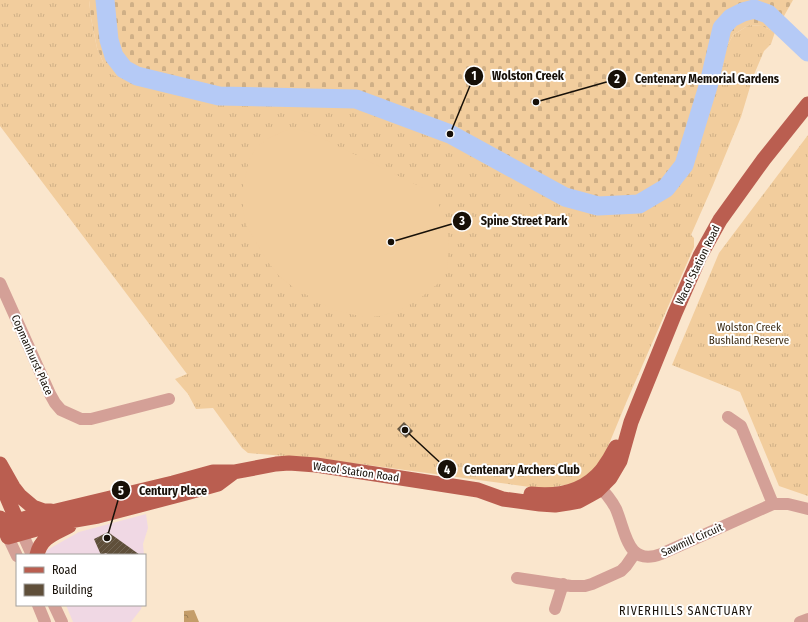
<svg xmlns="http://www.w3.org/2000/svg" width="808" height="622" font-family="'Fira Sans Condensed',sans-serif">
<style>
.commercial{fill:#f0d8e4}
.grass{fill:url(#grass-tufts)}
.forest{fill:url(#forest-crowns)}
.cemetery{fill:url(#cemetery-stones)}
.pitch{fill:#f2cd9d}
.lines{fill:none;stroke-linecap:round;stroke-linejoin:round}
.river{stroke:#b5caf6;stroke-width:19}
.building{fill:url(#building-hatch)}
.minor{stroke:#d4a097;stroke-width:12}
.major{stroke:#ba5e50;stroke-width:15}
.labels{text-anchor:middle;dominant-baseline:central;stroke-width:4;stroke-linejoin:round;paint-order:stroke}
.street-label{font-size:11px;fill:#171008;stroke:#fff}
.park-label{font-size:11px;fill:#392810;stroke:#fff}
.neighbourhood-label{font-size:12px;letter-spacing:1px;fill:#171008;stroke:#fff}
.leader{fill:none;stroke:#171008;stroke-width:1.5}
.callout-dot{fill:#171008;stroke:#fff;stroke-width:1.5}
.mark-label{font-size:12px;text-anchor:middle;font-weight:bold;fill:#fff}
.callout-label{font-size:12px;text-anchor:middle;font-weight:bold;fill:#171008;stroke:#fff;stroke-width:4;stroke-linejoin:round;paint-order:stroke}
</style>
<defs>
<pattern id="grass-tufts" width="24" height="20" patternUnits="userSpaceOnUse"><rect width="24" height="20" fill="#f2cd9d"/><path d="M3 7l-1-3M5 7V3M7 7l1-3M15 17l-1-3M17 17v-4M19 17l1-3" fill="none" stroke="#cfaf86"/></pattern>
<pattern id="forest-crowns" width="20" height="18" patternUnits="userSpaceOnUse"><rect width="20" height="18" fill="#c49d69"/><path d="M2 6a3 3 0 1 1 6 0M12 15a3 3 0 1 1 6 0" fill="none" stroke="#9e7f54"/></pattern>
<pattern id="cemetery-stones" width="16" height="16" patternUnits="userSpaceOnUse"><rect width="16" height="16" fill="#f2cd9d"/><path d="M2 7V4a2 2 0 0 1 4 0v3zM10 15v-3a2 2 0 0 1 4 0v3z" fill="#cfaf86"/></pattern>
<pattern id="building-hatch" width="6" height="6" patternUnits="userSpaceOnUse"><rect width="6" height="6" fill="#5f4f3a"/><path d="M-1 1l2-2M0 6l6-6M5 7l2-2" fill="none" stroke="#716453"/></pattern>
</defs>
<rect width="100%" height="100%" fill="#fae6cd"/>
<path class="commercial" d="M146 514 148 528 143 544 144 555H45L47 550 79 532Z
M66 605H142L141 609 131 622H73Z"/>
<path class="grass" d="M0 0H89L91 18 97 48 103 62 131 84 150 87 174 93H196L253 100 276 92 326 96 378 104 403 110 432 128 450 140 467 149 491 164 538 187 556 194 590 202H606L615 207 628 204 639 206 695 153 706 115 720 59 733 35 749 25 762 26 775 32 771 44 764 51 753 77 741 117 713 185 691 235 694 238V247L626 403 609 444 598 467 580 482 544 489 368 465 297 457 248 453 242 448 213 408 196 409 188 394 175 379 187 374 0 126Z
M808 135V496L779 486 740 392 672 365 719 253Z"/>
<path class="forest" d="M194 610 199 622H184V611Z"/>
<path class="cemetery" d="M89 0H793L775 32 762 26 749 25 733 35 720 59 706 115 695 153 687 173 675 187 653 200 639 206 628 204 615 207 606 202H590L577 199 556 194 538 187 491 164 467 149 450 140 432 128 403 110 378 104 326 96 276 92 253 100 196 93H174L150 87 131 84 109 73 103 62 97 48 91 18Z"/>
<path class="pitch" d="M297 129 311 133 423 188 438 203 447 225 449 244 447 271 441 281 419 299 401 310 380 316 371 317H363L334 310 294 288 279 276 268 262 246 225 243 210V187L249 160 256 148 267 139 284 131Z"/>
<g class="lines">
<path class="river" d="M105 0 109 40 114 56 124 69 137 76 219 96 356 99 450 134 565 197 598 206 639 204 666 188 684 165 709 83 722 28 731 18 743 12 754 9 768 14 808 52"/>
</g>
<path class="building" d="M404 422 413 431 406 438 397 429Z
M108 532 140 555H108L106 553 101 555 94 539Z"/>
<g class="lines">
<path class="minor" d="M0 283 50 394 55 403 61 410 81 419H91L169 399
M728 417 741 426 773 504
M595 482C603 490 611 499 616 509 626 532 627 567 661 554L773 504H788L808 509
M22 533 32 555
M8 537 17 556
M517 578 571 586H585L592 584 621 571 626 566 635 553
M38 605 45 622
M54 605 62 622
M555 609 563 584
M800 622 808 619"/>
<path class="major" d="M0 464 13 487 20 496 33 507 44 511H51
M0 481 21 530
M531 494C557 497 584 492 602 470 607 463 612 455 616 447
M0 518 8 537 58 523 98 516 186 493 218 484 234 472
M3 525 27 518 173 483 213 472H234L276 464 289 463 316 465 375 474 478 490 503 499 540 504 555 505 568 503 579 501 590 495 597 491 610 478 620 461 631 422 675 313 700 256 720 220 764 159 808 104
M37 555C41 537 54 534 69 526"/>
</g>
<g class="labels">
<g class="street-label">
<text transform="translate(698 265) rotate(-64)">Wacol Station Road</text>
<text transform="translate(32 355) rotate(66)">Copmanhurst Place</text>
<text transform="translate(356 472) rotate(8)">Wacol Station Road</text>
<text transform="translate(692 540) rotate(-24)">Sawmill Circuit</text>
</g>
<g class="park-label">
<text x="749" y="327">Wolston Creek<tspan x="749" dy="13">Bushland Reserve</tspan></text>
</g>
<g class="neighbourhood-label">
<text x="686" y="611">RIVERHILLS SANCTUARY</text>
</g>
</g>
<path class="leader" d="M450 134L474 76M536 102L617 79M391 242L462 221M405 430L447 469M107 538L121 490"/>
<g class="callout-dot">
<circle cx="450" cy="134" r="4"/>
<circle cx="536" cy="102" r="4"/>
<circle cx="391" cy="242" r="4"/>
<circle cx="405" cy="430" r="4"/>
<circle cx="107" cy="538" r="4"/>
<circle cx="474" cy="76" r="10"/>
<circle cx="617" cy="79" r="10"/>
<circle cx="462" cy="221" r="10"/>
<circle cx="447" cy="469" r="10"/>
<circle cx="121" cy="490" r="10"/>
</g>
<g class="mark-label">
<text x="474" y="80">1</text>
<text x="617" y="83">2</text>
<text x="462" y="225">3</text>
<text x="447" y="474">4</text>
<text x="121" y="495">5</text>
</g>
<g class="callout-label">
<text x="528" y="80">Wolston Creek</text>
<text x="707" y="83">Centenary Memorial Gardens</text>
<text x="524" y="225">Spine Street Park</text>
<text x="522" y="474">Centenary Archers Club</text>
<text x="173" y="495">Century Place</text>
</g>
<rect x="16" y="554" width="130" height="52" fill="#ffffff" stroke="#a29f9c"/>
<rect x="24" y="567" width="20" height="6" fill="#ba5e50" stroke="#a29f9c"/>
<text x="52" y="574" font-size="12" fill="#171008">Road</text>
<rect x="24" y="584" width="20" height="12" fill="#5f4f3a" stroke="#a29f9c"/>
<text x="52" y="594" font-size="12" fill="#171008">Building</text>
</svg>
